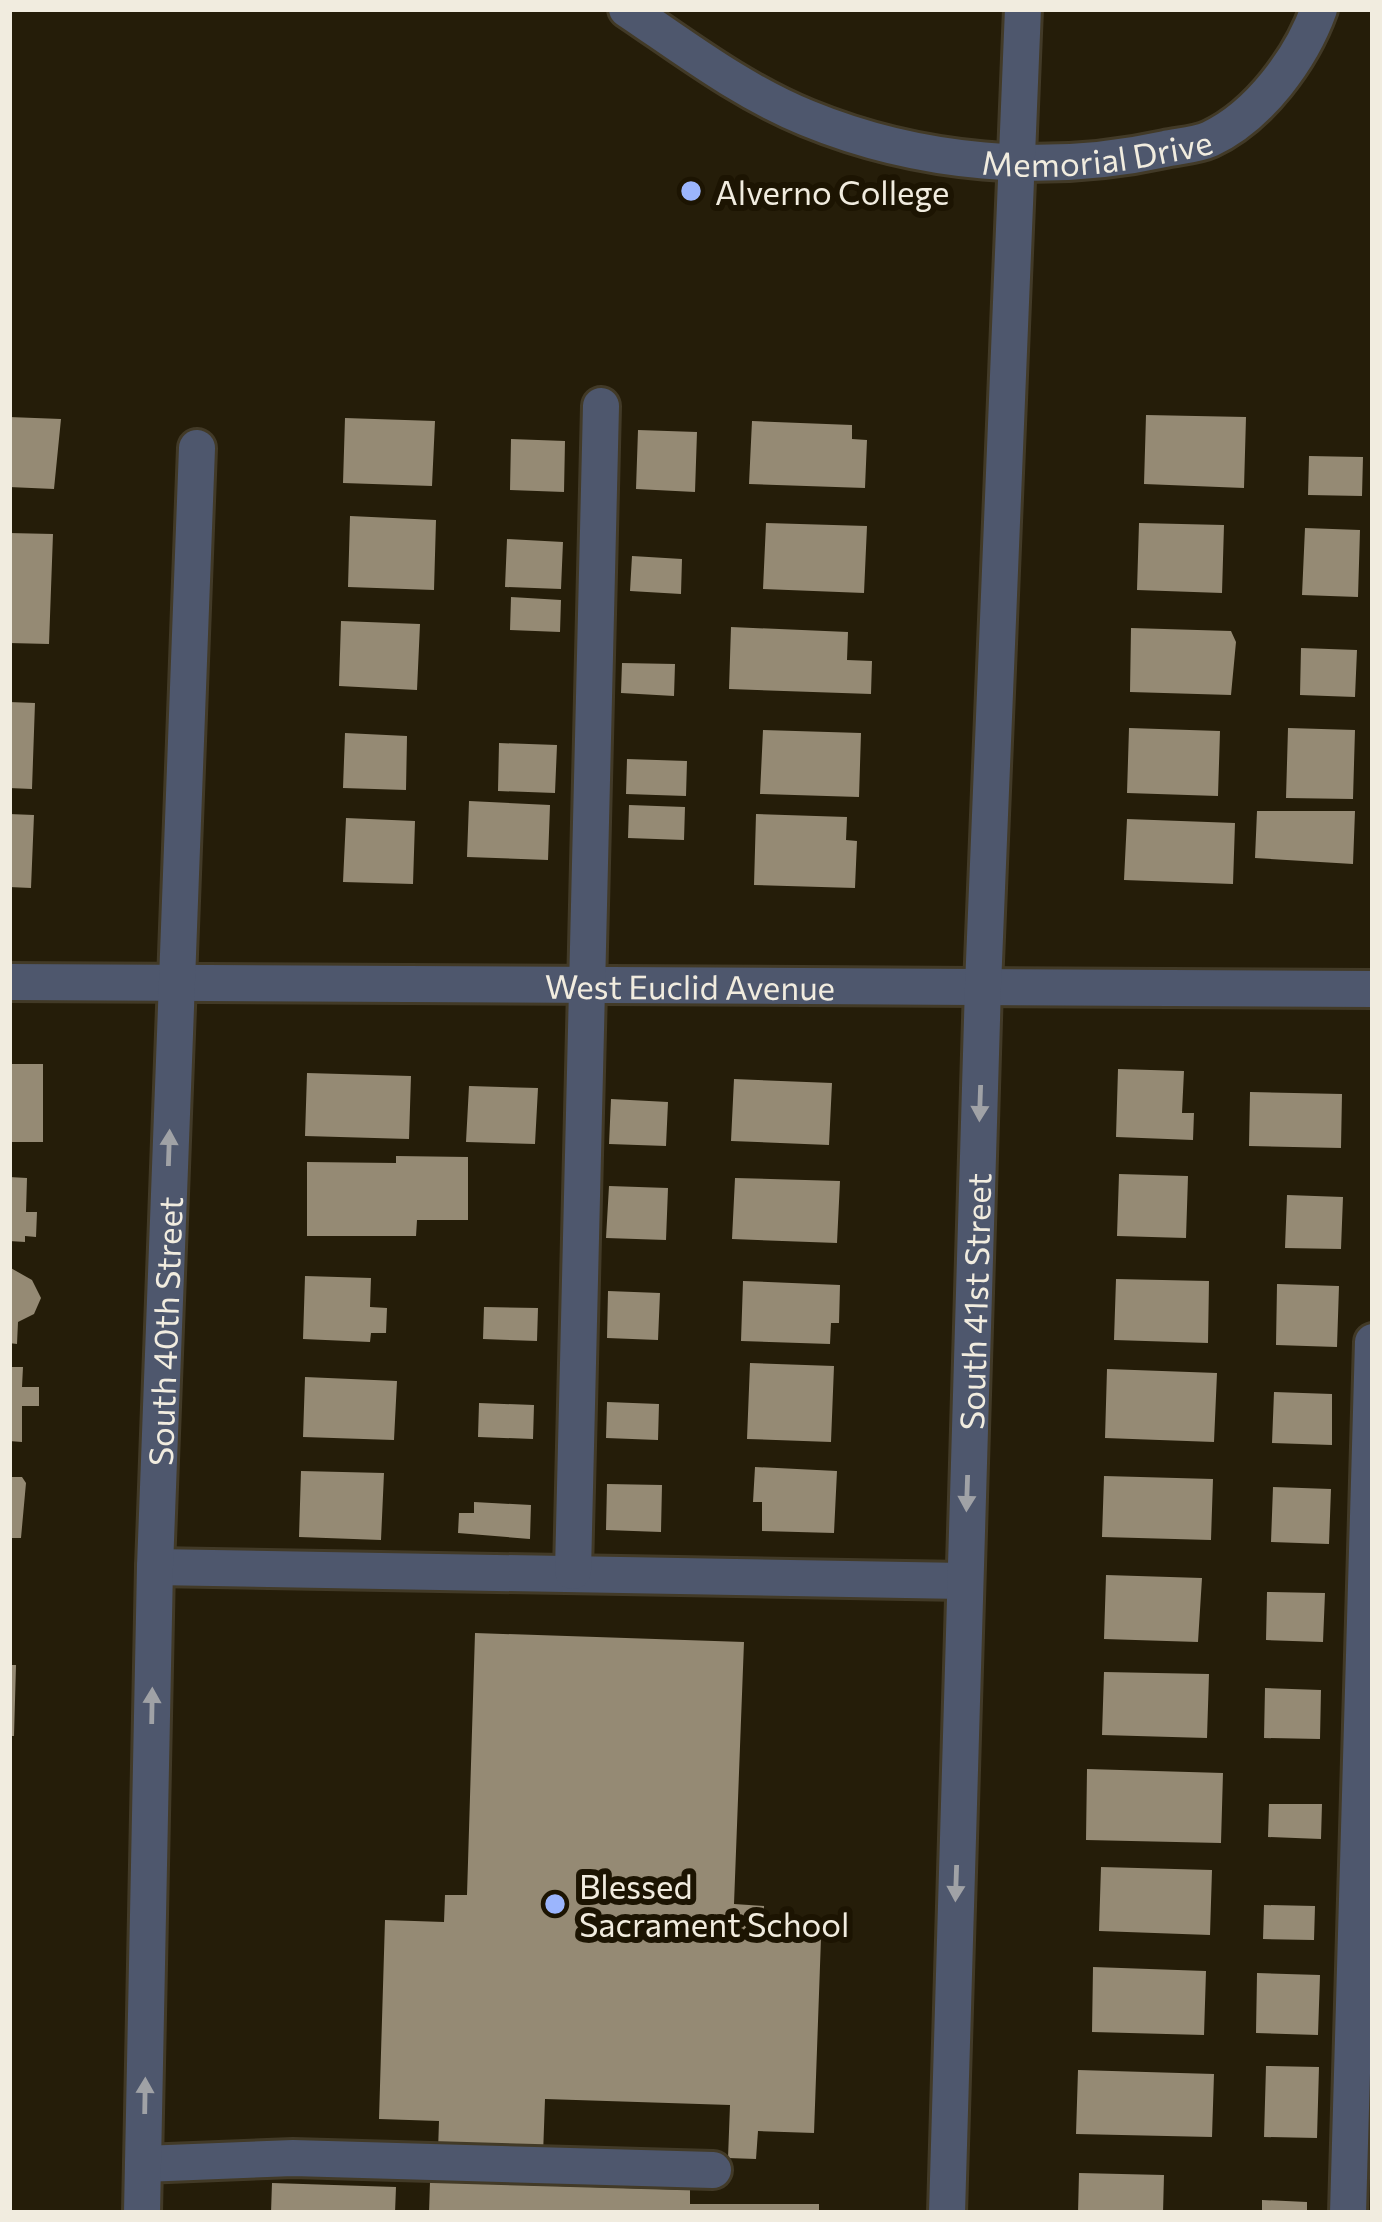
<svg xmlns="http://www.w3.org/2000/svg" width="1382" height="2222" font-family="Commissioner,sans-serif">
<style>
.building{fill:#958a74}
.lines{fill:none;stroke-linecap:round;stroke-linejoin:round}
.minor-casing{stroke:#423a27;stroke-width:42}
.minor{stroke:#4e576d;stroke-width:36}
.oneway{fill:#a0a2a6}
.poi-dot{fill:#9bb5fd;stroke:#1c1402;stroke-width:4.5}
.labels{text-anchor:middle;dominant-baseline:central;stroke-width:12;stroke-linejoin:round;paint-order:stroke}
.street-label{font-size:33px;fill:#f1ecdf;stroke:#1c1402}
.poi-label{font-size:33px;fill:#f1ecdf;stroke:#1c1402;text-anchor:start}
</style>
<rect width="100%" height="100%" fill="#251d09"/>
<path class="building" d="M1146 415 1246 417 1244 488 1144 484Z
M9 417 61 419 54 489 9 487Z
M345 418 435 421 432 486 343 483Z
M752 421 852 425V439L867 440 865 488 749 484Z
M638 430 697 432 695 492 636 489Z
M511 439 565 441 564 492 510 490Z
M1309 456 1363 457 1362 496 1308 495Z
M350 516 436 520 434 590 348 587Z
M766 523 867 526 864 593 763 589Z
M1139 523 1224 525 1222 593 1137 590Z
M1305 528 1360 530 1358 597 1302 595Z
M9 533 53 534 49 644 9 643Z
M507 539 563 542 561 589 505 587Z
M632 556 682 559 681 594 630 591Z
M511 597 561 600 560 632 510 630Z
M341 621 420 624 417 690 339 686Z
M731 627 848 632 847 660 872 661 871 694 729 689Z
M1131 628 1231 631 1236 642 1231 695 1130 692Z
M1301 648 1357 650 1355 697 1300 695Z
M622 663 675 664 674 696 621 693Z
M9 702 35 703 32 789 9 788Z
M1129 728 1220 731 1218 796 1127 793Z
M1288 728 1355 730 1353 799 1286 798Z
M763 730 861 733 859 797 760 794Z
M345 733 407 736 406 790 343 788Z
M499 743 557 745 555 793 498 791Z
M627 759 687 761 686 796 626 794Z
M469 801 550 805 548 860 467 857Z
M629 805 685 807 684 840 628 838Z
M1257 811H1355L1353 864 1255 858Z
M9 814 34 815 31 888 9 887Z
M756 814 847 817 846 840 857 841 855 888 754 885Z
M346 818 415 821 413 884 343 882Z
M1127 819 1235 823 1233 884 1124 880Z
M9 1064H43V1142H9Z
M1118 1069 1184 1071 1182 1113H1194L1193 1140 1116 1137Z
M307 1073 411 1076 409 1139 305 1136Z
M734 1079 832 1083 829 1145 731 1141Z
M469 1086 538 1088 535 1144 466 1142Z
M1250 1092 1342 1094 1341 1148 1249 1146Z
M611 1099 668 1102 666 1146 609 1144Z
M396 1156 468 1157V1220H417L416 1236H307V1162L396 1163Z
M1119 1174 1188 1176 1186 1238 1117 1236Z
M9 1177 27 1178 26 1212H37L36 1237 25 1236V1242L9 1241Z
M735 1178 840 1181 837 1243 732 1239Z
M609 1186 668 1188 666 1240 606 1238Z
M1287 1195 1343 1197 1341 1249 1285 1248Z
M9 1267 32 1280 41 1298 34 1314 18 1322 17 1344 9 1343Z
M305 1276 371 1278 370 1307 387 1308 386 1333H371L370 1342 303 1339Z
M1116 1279 1209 1281 1208 1343 1114 1340Z
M743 1281 840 1285 839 1323H831L830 1344 741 1341Z
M1277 1284 1339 1286 1337 1347 1276 1345Z
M608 1291 660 1293 658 1340 607 1338Z
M484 1307 538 1308 537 1341 483 1339Z
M750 1363 834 1366 831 1442 747 1439Z
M9 1367H23L22 1387H39V1406H22V1442L9 1441Z
M1107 1369 1217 1373 1214 1442 1105 1438Z
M305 1377 397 1381 394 1440 303 1437Z
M1274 1392 1332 1394V1445L1272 1443Z
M607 1402 659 1404 658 1440 606 1438Z
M479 1403 534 1405 533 1439 478 1437Z
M755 1467 837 1471 834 1533 762 1531V1502H753Z
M301 1471 384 1473 381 1540 299 1537Z
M1104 1476 1213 1479 1211 1540 1102 1537Z
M9 1477H22L26 1483 21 1538H9Z
M607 1484 662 1485 661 1532 606 1530Z
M1273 1487 1331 1489 1329 1544 1271 1542Z
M474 1502 531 1505 530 1539 458 1533 459 1513H474Z
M1106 1575 1202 1578 1198 1642 1104 1639Z
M1267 1592 1325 1593 1323 1642 1266 1640Z
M475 1633 744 1642 734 1904 764 1906 763 1936 821 1938 814 2133 758 2131 756 2159 728 2158 730 2105 545 2099 543 2155 438 2151 439 2121 379 2119 385 1920 444 1922 445 1895H467Z
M9 1665H16L14 1736H9Z
M1104 1672 1209 1674 1207 1738 1102 1735Z
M1265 1688 1321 1690 1320 1739 1264 1738Z
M1087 1769 1223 1773 1221 1843 1086 1840Z
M1269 1804H1322L1321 1839 1268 1837Z
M1101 1867 1212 1870 1210 1935 1099 1931Z
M1264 1905 1315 1906 1314 1940 1263 1939Z
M1093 1967 1206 1971 1204 2035 1092 2032Z
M1257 1973 1320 1975 1318 2035 1256 2033Z
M1266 2066 1319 2067 1317 2138 1264 2137Z
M1078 2070 1214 2074 1212 2137 1076 2134Z
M1079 2173 1164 2175 1163 2213H1078Z
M430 2182 690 2190V2204H819V2213H429Z
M272 2183 396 2187 395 2213H271Z
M1262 2200 1307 2202V2213H1262Z"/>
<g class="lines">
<g class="minor-casing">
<g id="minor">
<path id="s1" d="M627 9C685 48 741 91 807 118 919 164 1047 175 1165 149 1179 146 1197 145 1210 139 1259 116 1301 59 1319 9"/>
<path id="s2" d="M9 982 1373 989"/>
<path d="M155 1567 964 1581"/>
<path d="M573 1571 601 406"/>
<path d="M143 2164 293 2158 713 2170"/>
<path id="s3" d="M142 2213 155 1567 197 448"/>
<path id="s4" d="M947 2213 983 986 1023 9"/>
<path d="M1348 2213 1373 1342"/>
</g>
</g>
<use href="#minor" class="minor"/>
</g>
<defs><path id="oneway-solid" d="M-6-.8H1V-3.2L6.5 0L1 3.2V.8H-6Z" transform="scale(3)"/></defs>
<g class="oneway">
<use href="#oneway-solid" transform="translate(980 1103) rotate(92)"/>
<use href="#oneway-solid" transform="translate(169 1148) rotate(-88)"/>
<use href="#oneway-solid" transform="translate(967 1493) rotate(92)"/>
<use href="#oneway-solid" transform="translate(152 1706) rotate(-89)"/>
<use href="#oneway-solid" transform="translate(956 1883) rotate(92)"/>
<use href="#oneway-solid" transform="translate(145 2096) rotate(-89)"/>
</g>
<g class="poi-dot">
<circle cx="691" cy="191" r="12"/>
<circle cx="555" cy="1904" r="12"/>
</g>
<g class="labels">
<g class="street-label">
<text stroke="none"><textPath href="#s1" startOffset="507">Memorial Drive</textPath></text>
<text stroke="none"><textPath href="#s2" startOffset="681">West Euclid Avenue</textPath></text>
<text stroke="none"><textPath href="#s4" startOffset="912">South 41st Street</textPath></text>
<text stroke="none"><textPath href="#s3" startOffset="882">South 40th Street</textPath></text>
</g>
<g class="poi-label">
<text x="715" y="191">Alverno College</text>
<text x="579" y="1885">Blessed<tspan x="579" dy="38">Sacrament School</tspan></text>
</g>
</g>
<rect width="1382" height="2222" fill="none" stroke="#f1ecdf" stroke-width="24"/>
</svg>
